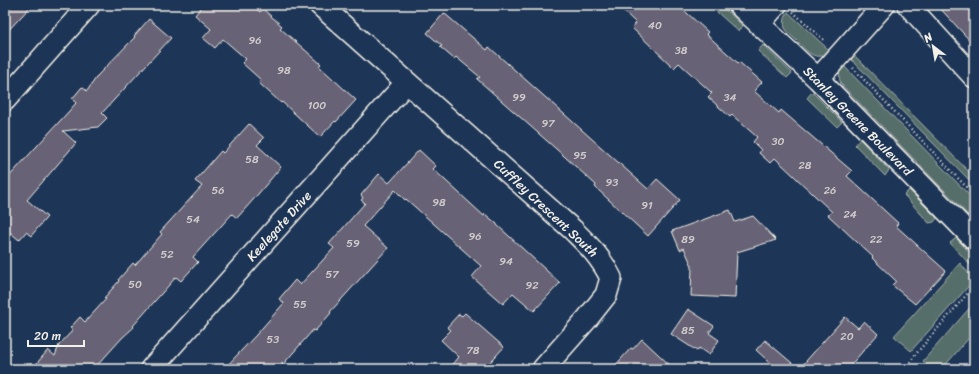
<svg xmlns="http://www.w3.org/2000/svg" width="979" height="374" font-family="Sriracha,sans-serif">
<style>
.green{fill:#576e6a;stroke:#a6b0a9}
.building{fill:#676276;stroke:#f4f1e8}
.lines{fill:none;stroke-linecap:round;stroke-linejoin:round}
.minor-casing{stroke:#f4f1e8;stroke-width:24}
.path{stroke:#f4f1e8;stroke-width:2.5;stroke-dasharray:1 3;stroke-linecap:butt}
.minor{stroke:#1d3557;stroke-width:21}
.labels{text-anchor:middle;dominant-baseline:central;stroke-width:3;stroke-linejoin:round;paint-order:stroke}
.number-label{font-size:11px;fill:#d1cdcc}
.street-label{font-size:13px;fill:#f4f1e8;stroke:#1d3557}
</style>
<rect width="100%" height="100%" fill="#1d3557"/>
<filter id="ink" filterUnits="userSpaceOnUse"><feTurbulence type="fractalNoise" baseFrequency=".025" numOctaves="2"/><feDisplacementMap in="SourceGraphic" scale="8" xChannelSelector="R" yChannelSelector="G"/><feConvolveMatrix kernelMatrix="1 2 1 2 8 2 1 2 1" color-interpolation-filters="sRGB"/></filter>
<g filter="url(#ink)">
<path class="green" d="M709 5H721L743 26 738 31Z
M788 12 830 51C815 64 806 50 796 40 792 36 787 32 785 28 783 22 785 17 788 12Z
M763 45 792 73 787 78 758 51Z
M853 54 974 177V185L850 58Z
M843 65 974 200V221L841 84C838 76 839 72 843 65Z
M812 92 842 122 837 127 807 98Z
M860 139 889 170 885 176 855 145Z
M909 190 937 218 934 222 929 223 904 195Z
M956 238 974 257V269L950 243Z
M960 263 974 280 911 351 894 336Z
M974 303V332L942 369H932L923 361Z"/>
<path class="building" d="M5 5H32L5 34Z
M203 5H252L260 12 263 9 282 26 280 28 321 64 319 66 356 100 336 122 335 121 320 137 282 102 281 103 259 83 261 80 242 63 246 59 223 39 215 48 203 38 211 29 195 15Z
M617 5H678L708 32 706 34 738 63 739 62 762 82 754 91 779 113 781 110 852 171 847 176 898 223 896 226 946 271 915 304 892 285 896 281 872 258 873 257 828 215 832 212 775 158 770 163 759 153 761 150 753 142 757 137 732 115 730 117 708 97 712 93 679 63 674 68 632 28 636 23Z
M937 5H974V45Z
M444 13 487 50 489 47 648 189 657 179 680 200 648 236 595 187 596 185 564 156 477 79 480 77 456 57 454 59 440 47 442 46 427 33Z
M149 19 171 38 102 113 107 118 98 127 63 131 76 143 27 200 47 217 31 236 26 232 19 240 5 228V181L70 110 76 103 72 99 82 87 87 91 98 75 135 37 134 36Z
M249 124 264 138 257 145 281 167 253 200 237 218 232 214 193 257 198 262 181 281 176 277 133 326 134 327 122 338 94 369H32L48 350 55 356 59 345 73 330 70 328 80 317 85 322 106 299 104 298 119 281 118 280 133 263 135 265 162 234 160 232 202 186 195 181 221 151 223 153Z
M419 150 436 166 433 169 484 216 485 214 497 224V225L560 283 534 311 513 293 503 304 472 277 481 266 406 199 405 200 395 190 363 226 388 248 330 312 331 313 315 331 313 330 279 369H224L256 335 284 303 279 299 295 280 300 285 334 248 329 244 365 203 361 200 363 198 361 195 379 174 389 183Z
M730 210 735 222 753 216 776 240 737 252 735 298 691 296 692 266 684 248 680 250 672 231Z
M688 309 714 326 709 333 719 340 709 355 699 348 697 351 671 334Z
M465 313 504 347 484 369H449L459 357 441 340 451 330 447 327 459 314 462 316Z
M845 317 858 328 864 321 878 334 847 369H799Z
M642 339 674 369H612L631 348 633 349Z
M765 340 799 369H777L756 350Z"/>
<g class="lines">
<g class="minor-casing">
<path id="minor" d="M320 5 573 230C590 247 600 256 611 278L606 295 587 319 543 369
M739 5 818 79 974 239
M908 5 974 77
M760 23 776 5
M818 79 884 5
M5 100 89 5
M151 369 406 83"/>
</g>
<path class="path" d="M793 12 825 41
M853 68 974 195
M906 369 915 355 974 286"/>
<use href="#minor" class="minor"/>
</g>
</g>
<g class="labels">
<g class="number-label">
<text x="655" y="25">40</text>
<text x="255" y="40">96</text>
<text x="681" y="50">38</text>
<text x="284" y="70">98</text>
<text x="519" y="97">99</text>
<text x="730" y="97">34</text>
<text x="317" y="105">100</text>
<text x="548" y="123">97</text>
<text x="778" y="141">30</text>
<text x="580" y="155">95</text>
<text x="252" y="159">58</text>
<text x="805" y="165">28</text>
<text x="612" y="182">93</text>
<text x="218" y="190">56</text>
<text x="830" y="190">26</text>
<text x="439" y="202">98</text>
<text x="647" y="205">91</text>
<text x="850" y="214">24</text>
<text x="193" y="219">54</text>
<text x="475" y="236">96</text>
<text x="688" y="239">89</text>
<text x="876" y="239">22</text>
<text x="353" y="243">59</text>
<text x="167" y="254">52</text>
<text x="506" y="261">94</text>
<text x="332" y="274">57</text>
<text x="135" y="284">50</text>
<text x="532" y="285">92</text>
<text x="300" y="304">55</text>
<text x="688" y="330">85</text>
<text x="847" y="336">20</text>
<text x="273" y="339">53</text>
<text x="473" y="350">78</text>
</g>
<g class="street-label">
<text transform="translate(858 121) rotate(45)">Stanley Greene Boulevard</text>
<text transform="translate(546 208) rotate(43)">Cuffley Crescent South</text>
<text transform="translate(279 226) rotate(-48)">Keelegate Drive</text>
</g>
</g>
<rect width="979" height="374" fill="none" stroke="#1d3557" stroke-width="20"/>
<rect x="10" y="10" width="959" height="354" fill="none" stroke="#f4f1e8" stroke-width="1.5" filter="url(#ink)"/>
<g transform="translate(933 46) rotate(329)" stroke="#1d3557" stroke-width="3" paint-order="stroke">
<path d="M0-3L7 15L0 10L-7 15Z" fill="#f4f1e8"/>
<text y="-6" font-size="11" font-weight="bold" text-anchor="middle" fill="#f4f1e8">N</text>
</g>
<path d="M28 340v6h56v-6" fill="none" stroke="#f4f1e8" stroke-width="2"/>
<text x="34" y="340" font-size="12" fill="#f4f1e8" stroke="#1d3557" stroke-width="3" paint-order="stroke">20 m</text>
</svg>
